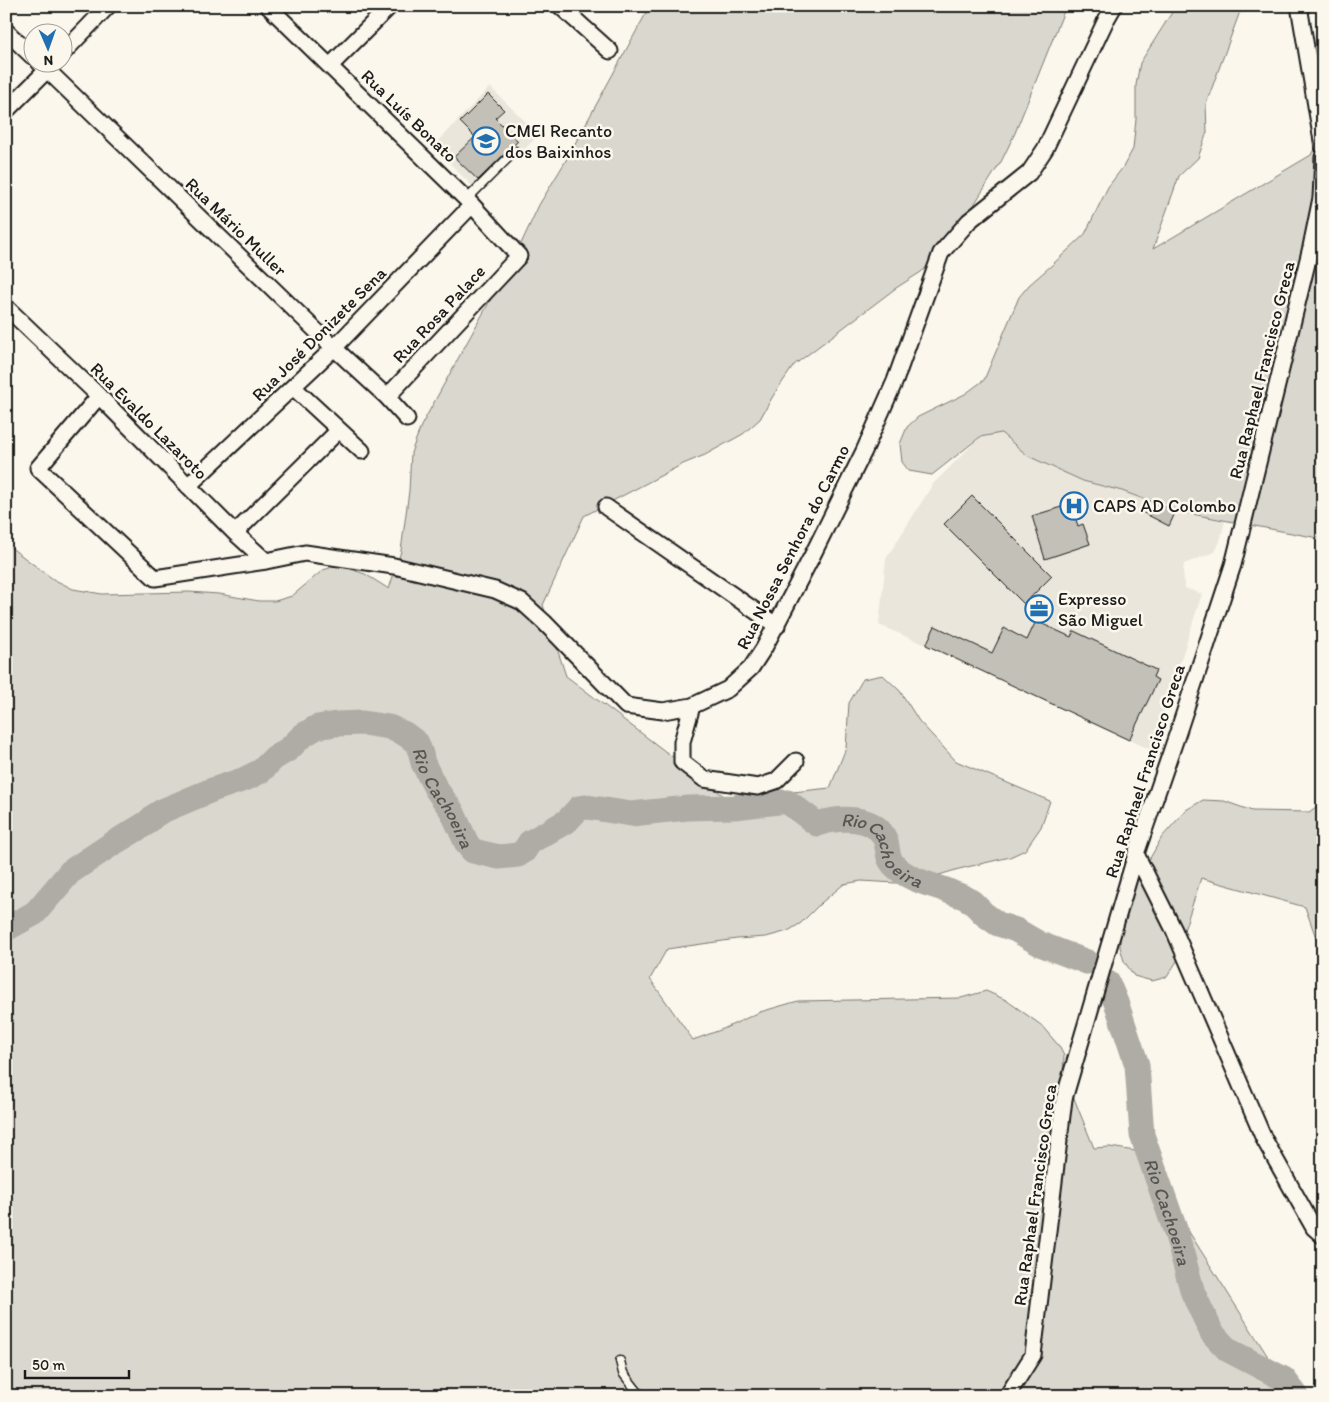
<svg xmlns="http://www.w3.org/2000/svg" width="1329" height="1402" font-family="Itim,sans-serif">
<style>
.built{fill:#eae6dc}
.green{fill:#dad7ce;stroke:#7b7a75}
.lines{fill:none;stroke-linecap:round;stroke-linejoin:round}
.river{stroke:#afaca5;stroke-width:25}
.building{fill:#c3c0b8;stroke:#1c1c1c}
.service-casing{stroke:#1c1c1c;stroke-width:11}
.minor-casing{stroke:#1c1c1c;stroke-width:19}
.service{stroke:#fbf7ec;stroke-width:8}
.minor{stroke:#fbf7ec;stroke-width:15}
.labels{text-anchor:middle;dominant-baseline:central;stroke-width:5;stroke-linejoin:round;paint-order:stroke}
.street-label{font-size:18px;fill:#1c1c1c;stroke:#fbf7ec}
.poi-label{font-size:18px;fill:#1c1c1c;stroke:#fbf7ec;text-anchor:start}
.water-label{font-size:19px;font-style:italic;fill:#575653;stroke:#fbf7ec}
</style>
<rect width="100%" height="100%" fill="#fbf7ec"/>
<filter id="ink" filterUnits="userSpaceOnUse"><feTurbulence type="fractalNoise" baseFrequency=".02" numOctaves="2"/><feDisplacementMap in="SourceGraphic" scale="10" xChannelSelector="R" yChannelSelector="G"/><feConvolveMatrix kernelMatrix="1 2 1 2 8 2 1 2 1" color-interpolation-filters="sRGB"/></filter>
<g filter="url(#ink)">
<path class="built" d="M490 87 539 135 479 193 433 146Z
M1001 433 1028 456 1083 481 1122 491 1177 512 1225 521 1220 541 1215 552 1184 564 1183 571 1185 588 1202 594 1152 750 1129 740 926 645 879 625 886 559 933 484 980 437Z"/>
<path class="green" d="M650 6H1066L1015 133 1001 162 980 195 955 236 942 254 921 272 896 288 794 365 773 396 760 419 743 434 705 455 683 464 584 516 543 605 566 676 728 799 830 788 846 748 849 703 863 679 883 675 900 691 919 721 956 761 1050 801 1041 827 1025 850 1010 857 959 869 919 881 896 883 861 881 844 884 821 903 801 923 788 931 766 937 737 939 667 949 650 979 693 1040 723 1029 760 1012 798 1001 961 998 986 991 1006 1000 1041 1025 1059 1046 1064 1056 1063 1071 1094 1148 1110 1147 1135 1151 1146 1157 1161 1170 1174 1193 1184 1224 1284 1382 1289 1396H6V544L53 579 73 589 102 594 189 592 219 594 259 601H275L292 596 323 570 339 565 365 574 389 589 401 551 409 491 411 453 421 426 519 248 539 205 565 162Z
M1176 6H1242L1206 104 1207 132 1198 158 1179 176 1153 249 1311 155 1323 131V539L1176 511 1122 491 1083 481 1028 456 1001 433 980 437 932 475 909 471 902 462 900 444 907 427 918 417 965 394 984 380 1019 297 1029 285 1052 265 1085 234 1108 187 1123 167 1133 149 1136 119V85L1140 63Z
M1203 800 1224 801 1252 811 1309 812 1323 802V957L1305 907 1201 878 1180 943 1177 961 1167 977 1152 981 1134 976 1124 961 1120 947V924L1132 890 1162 837 1186 810Z"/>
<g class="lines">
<g class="river">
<path id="s1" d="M6 929 35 913 70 872 112 844 147 823 154 816 162 811 212 790 245 779 261 771 274 758 289 749 302 736 317 727 336 724 363 723 389 727 405 734 417 743 421 754 423 763 436 789 452 811 467 844 473 851 499 857 518 855 524 851 530 842 567 821 579 808 587 807 631 814 688 808 735 807 779 802H788L817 824C837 818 872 814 884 837 890 848 884 857 897 868 910 880 930 884 946 890 952 893 958 895 964 897L972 902 984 914 998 924 1016 930 1040 944 1087 962"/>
<path id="s2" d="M1108 983 1117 1005 1137 1065 1142 1135 1176 1232 1193 1293 1212 1333 1228 1350 1284 1379 1297 1396"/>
</g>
</g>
<path class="building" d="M488 94 504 110 495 118 518 141 478 180 454 157 475 137 460 122Z
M972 496 1052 576 1024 604 944 524Z
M1147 500 1176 511 1169 526 1140 511Z
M1071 504 1078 526 1083 524 1090 544 1045 559 1032 516Z
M1036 621 1071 637 1074 631 1156 670 1153 677 1158 680 1129 740 926 645 935 626 992 653 1004 628 1027 640Z"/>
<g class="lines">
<g class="service-casing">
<path id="service" d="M467 199 515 151
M620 1361 623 1373 641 1396"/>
</g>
<g class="minor-casing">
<path id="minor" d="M268 6 472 205 519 256 387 397
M560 6 610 51
M1299 6 1323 147
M6 31 32 56
M62 54 108 6
M39 62 334 348 387 397 407 419
M330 66 390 6
M6 111 54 63
M6 307 99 396 235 533 266 561
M293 387 362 451
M99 396 38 468 155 578 266 561 305 553 394 566 495 590 522 602 544 622 626 706 663 711 692 706 728 689 751 668 764 648 812 556 864 451 895 381 941 253 969 221 1029 173 1045 149 1106 20 1114 6
M188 486 334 348 472 205
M606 507 777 626
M235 533 339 430
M692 706 682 742V762L704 779 758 787 776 781 796 761
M1136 854 1174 930 1264 1139 1314 1228 1323 1236
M1007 1396 1033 1355 1064 1099 1136 854 1178 732 1233 565 1311 247 1321 198 1323 157"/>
</g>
<use href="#service" class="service"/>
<use href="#minor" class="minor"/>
</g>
</g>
<defs>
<g id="school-ring" transform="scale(1.4375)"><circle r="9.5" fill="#fbf7ec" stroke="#1f6fb2" stroke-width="1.5"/><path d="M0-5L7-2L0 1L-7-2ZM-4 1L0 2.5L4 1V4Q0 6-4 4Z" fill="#1f6fb2"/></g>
<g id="hospital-ring" transform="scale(1.4375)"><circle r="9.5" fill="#fbf7ec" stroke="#1f6fb2" stroke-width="1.5"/><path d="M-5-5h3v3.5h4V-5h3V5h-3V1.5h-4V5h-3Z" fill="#1f6fb2"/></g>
<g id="office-ring" transform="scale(1.4375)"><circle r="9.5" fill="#fbf7ec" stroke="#1f6fb2" stroke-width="1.5"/><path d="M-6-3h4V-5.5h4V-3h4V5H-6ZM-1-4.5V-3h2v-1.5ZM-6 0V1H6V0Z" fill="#1f6fb2"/></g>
</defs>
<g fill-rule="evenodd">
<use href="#school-ring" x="486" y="141"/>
<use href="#hospital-ring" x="1074" y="506"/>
<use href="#office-ring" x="1039" y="609"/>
</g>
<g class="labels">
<g class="street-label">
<text transform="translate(409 116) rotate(44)">Rua Luís Bonato</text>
<text transform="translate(236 227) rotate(44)">Rua Mário Muller</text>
<text transform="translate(439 314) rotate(-47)">Rua Rosa Palace</text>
<text transform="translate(319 334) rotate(-45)">Rua José Donizete Sena</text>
<text transform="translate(1262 370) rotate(-76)">Rua Raphael Francisco Greca</text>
<text transform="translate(149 421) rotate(45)">Rua Evaldo Lazaroto</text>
<text transform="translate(793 547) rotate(-63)">Rua Nossa Senhora do Carmo</text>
<text transform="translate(1145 771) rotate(-72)">Rua Raphael Francisco Greca</text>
<text transform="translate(1035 1195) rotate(-82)">Rua Raphael Francisco Greca</text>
</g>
<g class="poi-label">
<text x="505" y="131">CMEI Recanto<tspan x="505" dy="21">dos Baixinhos</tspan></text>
<text x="1093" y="506">CAPS AD Colombo</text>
<text x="1058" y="599">Expresso<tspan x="1058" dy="21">São Miguel</tspan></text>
</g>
<g class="water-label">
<text stroke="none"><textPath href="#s1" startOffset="542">Rio Cachoeira</textPath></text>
<text stroke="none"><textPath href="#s1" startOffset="1055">Rio Cachoeira</textPath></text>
<text stroke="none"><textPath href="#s2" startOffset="238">Rio Cachoeira</textPath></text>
</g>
</g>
<rect width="1329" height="1402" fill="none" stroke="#fbf7ec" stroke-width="25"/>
<rect x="12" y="12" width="1304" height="1377" fill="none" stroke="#1c1c1c" stroke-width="2" filter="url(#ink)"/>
<g transform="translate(48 48) rotate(178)"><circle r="24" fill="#fbf7ec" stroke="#a29f99"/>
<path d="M0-4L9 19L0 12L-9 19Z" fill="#1f6fb2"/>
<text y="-8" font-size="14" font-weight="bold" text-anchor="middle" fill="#1c1c1c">N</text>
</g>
<path d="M25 1370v8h104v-8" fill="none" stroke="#1c1c1c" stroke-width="2.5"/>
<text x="32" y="1370" font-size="15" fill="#1c1c1c" stroke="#fbf7ec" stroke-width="4" paint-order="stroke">50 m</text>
</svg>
